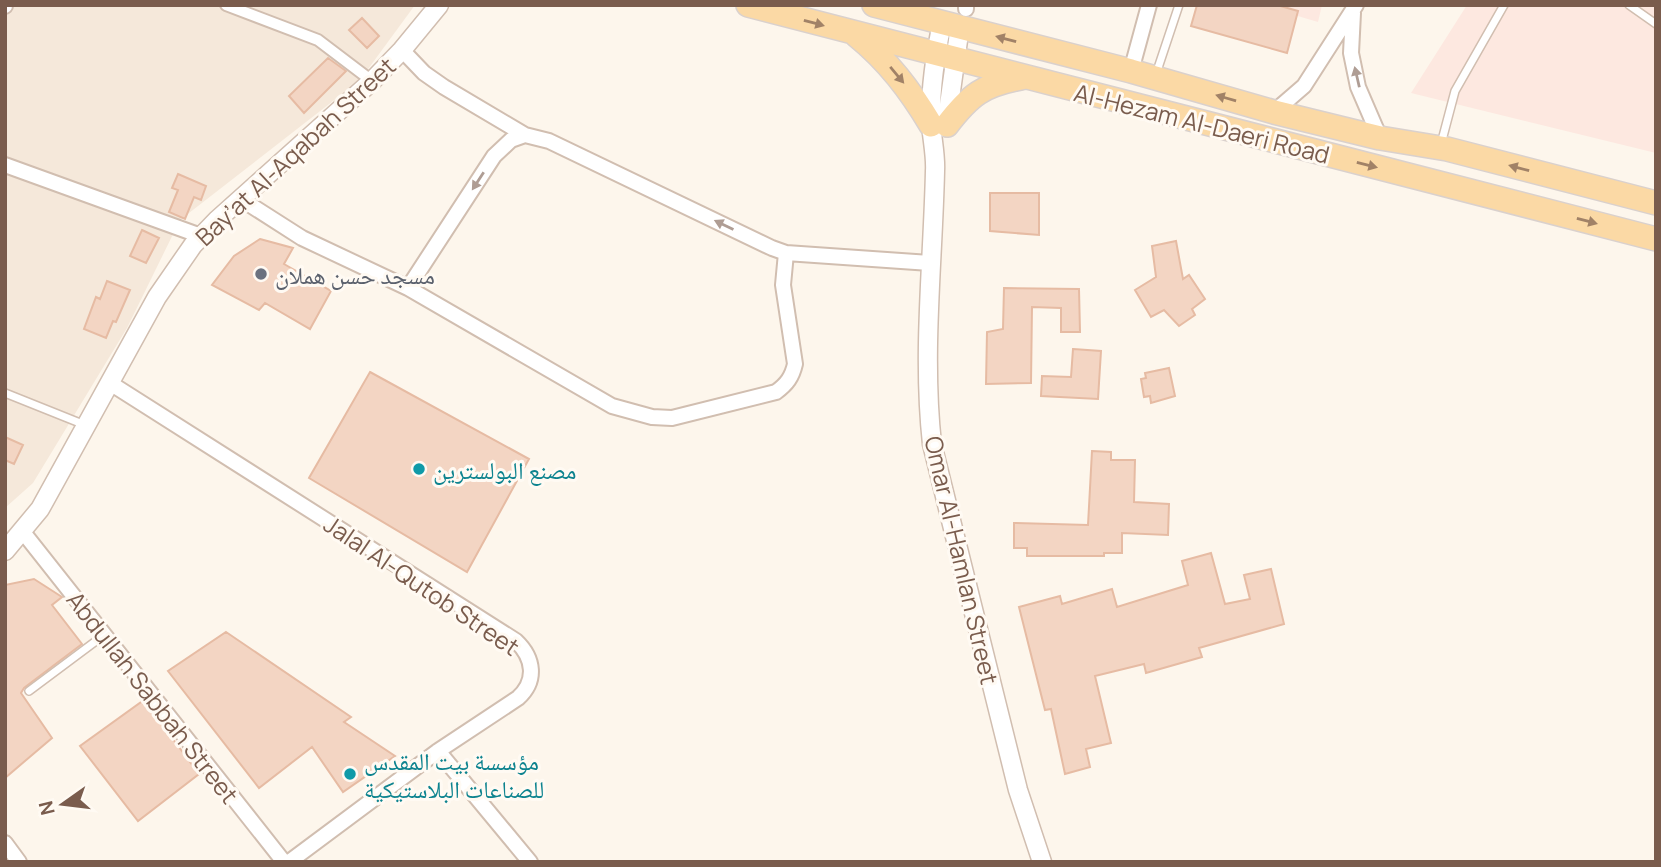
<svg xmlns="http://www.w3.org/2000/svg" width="1661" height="867" font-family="Manrope,'Noto Naskh Arabic',sans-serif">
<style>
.residential{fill:#f5e8da}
.commercial{fill:#fde8e0}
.building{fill:#f3d5c3;stroke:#e6bba3;stroke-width:2}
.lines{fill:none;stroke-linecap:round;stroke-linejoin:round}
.service-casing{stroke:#d1beb0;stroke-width:10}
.pedestrian-casing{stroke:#d1beb0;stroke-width:14}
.minor-casing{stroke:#d1beb0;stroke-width:18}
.tertiary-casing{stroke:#d1beb0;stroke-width:21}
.primary-casing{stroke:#dad1cd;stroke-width:26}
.service{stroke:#fff;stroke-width:7}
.pedestrian{stroke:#fff;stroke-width:10}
.minor{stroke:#fff;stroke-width:14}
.tertiary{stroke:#fff;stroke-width:18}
.primary{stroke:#fbd9a5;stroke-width:23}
.oneway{fill:#a18267}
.oneway2{fill:#af9d94}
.worship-dot{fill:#6b7280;stroke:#fffaf3;stroke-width:2.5}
.culture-dot{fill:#0f9aa8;stroke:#fffaf3;stroke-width:2.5}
.labels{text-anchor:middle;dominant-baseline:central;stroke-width:6;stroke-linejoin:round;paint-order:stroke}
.street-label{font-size:24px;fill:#7a5c4d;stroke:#fffaf3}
.worship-label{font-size:24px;fill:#5b616d;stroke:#fffaf3;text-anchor:start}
.culture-label{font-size:24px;fill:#0d838f;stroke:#fffaf3;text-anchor:start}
</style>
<rect width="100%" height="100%" fill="#fdf6ec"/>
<path class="residential" d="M5 5H415L360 80 180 220 127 328 33 483 5 508Z"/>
<path class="commercial" d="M1261 5H1322L1318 22Z
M1467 5H1656V153L1411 93Z"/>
<path class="building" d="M1197 5H1277L1298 11 1287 53 1191 26Z
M362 18 379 36 367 48 349 30Z
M328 58 346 71 304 113 289 96Z
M178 174 206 186 201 200 194 197 185 219 169 212 178 190 172 188Z
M990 193H1039V235L990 231Z
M142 230 159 238 146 263 130 256Z
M260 239 293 248 284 264 331 291 310 329 265 303 259 310 212 285 234 256Z
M1176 241 1183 279 1189 275 1205 299 1192 309 1195 315 1179 326 1164 310 1151 317 1135 290 1156 277 1152 246Z
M107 281 130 290 116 322 113 321 106 338 84 329 96 297 100 299Z
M1004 288 1079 289 1080 332H1061V308L1032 307 1031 383 986 384 987 332 1003 329Z
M1073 349 1101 351 1098 399 1041 396 1042 376 1071 377Z
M1169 368 1175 396 1151 403 1150 396 1144 397 1141 379 1146 378 1145 373Z
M370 372 529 459 467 572 309 478Z
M5 437 23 445 14 464 5 460Z
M1092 451 1111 452V460H1135L1134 502 1169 504 1168 535 1122 533V553H1104V556H1027V548H1014V523L1088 525Z
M1211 553 1225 604 1250 599 1244 575 1271 569 1284 624 1199 648 1202 657 1146 673 1144 664 1095 676 1111 743 1086 749 1090 767 1065 774 1051 709 1045 710 1019 607 1060 596 1062 604 1112 589 1117 607 1188 585 1182 561Z
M34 579 62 597 52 605 82 644 24 688 21 693 52 738 5 778V585Z
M226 632 351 717 344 722 395 756 343 792 312 747 259 788 168 671Z
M144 700 199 774 138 821 80 746Z"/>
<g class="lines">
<g class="service-casing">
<path id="service" d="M1629 5 1656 24
M1156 74 1179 5
M1441 144 1455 91 1504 5
M5 393 85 425
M29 691 104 635"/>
</g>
<g class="pedestrian-casing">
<path id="pedestrian" d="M226 5 318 40 372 81"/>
</g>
<g class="minor-casing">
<path id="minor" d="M5 6V5
M966 9V5
M1353 13 1351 53 1358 87 1380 138
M402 50 424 73 444 87 525 135 549 141 772 248 786 253 930 263
M1131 71 1149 5
M1274 112 1304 86 1356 5
M5 165 201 236
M241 199 302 238 408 288 612 406 652 417 672 418 776 392C787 384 792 377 795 364L783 285 786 253
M408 288 494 156 511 140 525 135
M110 383 516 641C534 658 537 681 518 698L438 751 289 862
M23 532 284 862
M438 751 530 862
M5 843 19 862"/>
</g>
<g class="tertiary-casing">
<path id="tertiary" d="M942 23C935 56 930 89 931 123 932 139 936 156 935 171 933 262 922 353 932 444L1018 790 1042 862
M946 127 960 26
M5 551 40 509 157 297 193 245 217 220 372 81 402 50 439 5"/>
</g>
<g class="primary-casing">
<path id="primary" d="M748 5 1656 239
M874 5 1131 71 1274 112 1380 138 1447 149 1656 203
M856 35C888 61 910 90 931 125
M947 125C970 95 983 85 1021 78"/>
</g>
<use href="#service" class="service"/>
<use href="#pedestrian" class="pedestrian"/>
<use href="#minor" class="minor"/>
<use href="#tertiary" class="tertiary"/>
<use href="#primary" class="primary"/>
</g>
<defs><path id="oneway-solid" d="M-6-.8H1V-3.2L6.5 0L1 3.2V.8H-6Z" transform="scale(1.75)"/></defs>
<g class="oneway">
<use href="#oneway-solid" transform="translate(814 23) rotate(15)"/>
<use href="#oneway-solid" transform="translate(1006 39) rotate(-165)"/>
<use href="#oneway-solid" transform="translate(897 75) rotate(50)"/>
<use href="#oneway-solid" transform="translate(1226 98) rotate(-164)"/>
<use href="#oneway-solid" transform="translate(1367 165) rotate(14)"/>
<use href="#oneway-solid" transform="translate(1519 168) rotate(-165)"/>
<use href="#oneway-solid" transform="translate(1587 221) rotate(15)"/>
</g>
<g class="oneway2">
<use href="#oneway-solid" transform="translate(1357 77) rotate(-103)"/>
<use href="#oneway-solid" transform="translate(478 181) rotate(123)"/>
<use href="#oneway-solid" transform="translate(724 225) rotate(-154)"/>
</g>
<circle class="worship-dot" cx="261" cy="274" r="7"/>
<g class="culture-dot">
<circle cx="419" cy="469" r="7"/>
<circle cx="350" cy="774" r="7"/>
</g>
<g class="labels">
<g class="street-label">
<text transform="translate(1202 123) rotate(14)">Al-Hezam Al-Daeri Road</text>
<text transform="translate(295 151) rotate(-43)">Bay’at Al-Aqabah Street</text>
<text transform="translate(962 560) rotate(77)">Omar Al-Hamlan Street</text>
<text transform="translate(422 585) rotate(34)">Jalal Al-Qutob Street</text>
<text transform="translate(153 697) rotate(52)">Abdullah Sabbah Street</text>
</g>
<g class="worship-label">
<text x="275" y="274">مسجد حسن هملان</text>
</g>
<g class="culture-label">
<text x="433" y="469">مصنع البولسترين</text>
<text x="364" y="760">مؤسسة بيت المقدس<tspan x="364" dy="28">للصناعات البلاستيكية</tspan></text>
</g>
</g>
<rect width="1661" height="867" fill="none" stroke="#7a5c4d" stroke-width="14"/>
<g transform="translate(63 804) rotate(256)" stroke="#fffaf3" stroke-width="5" paint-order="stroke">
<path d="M0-5L12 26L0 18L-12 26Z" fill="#7a5c4d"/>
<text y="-10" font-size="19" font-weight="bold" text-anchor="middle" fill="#7a5c4d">N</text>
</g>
</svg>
